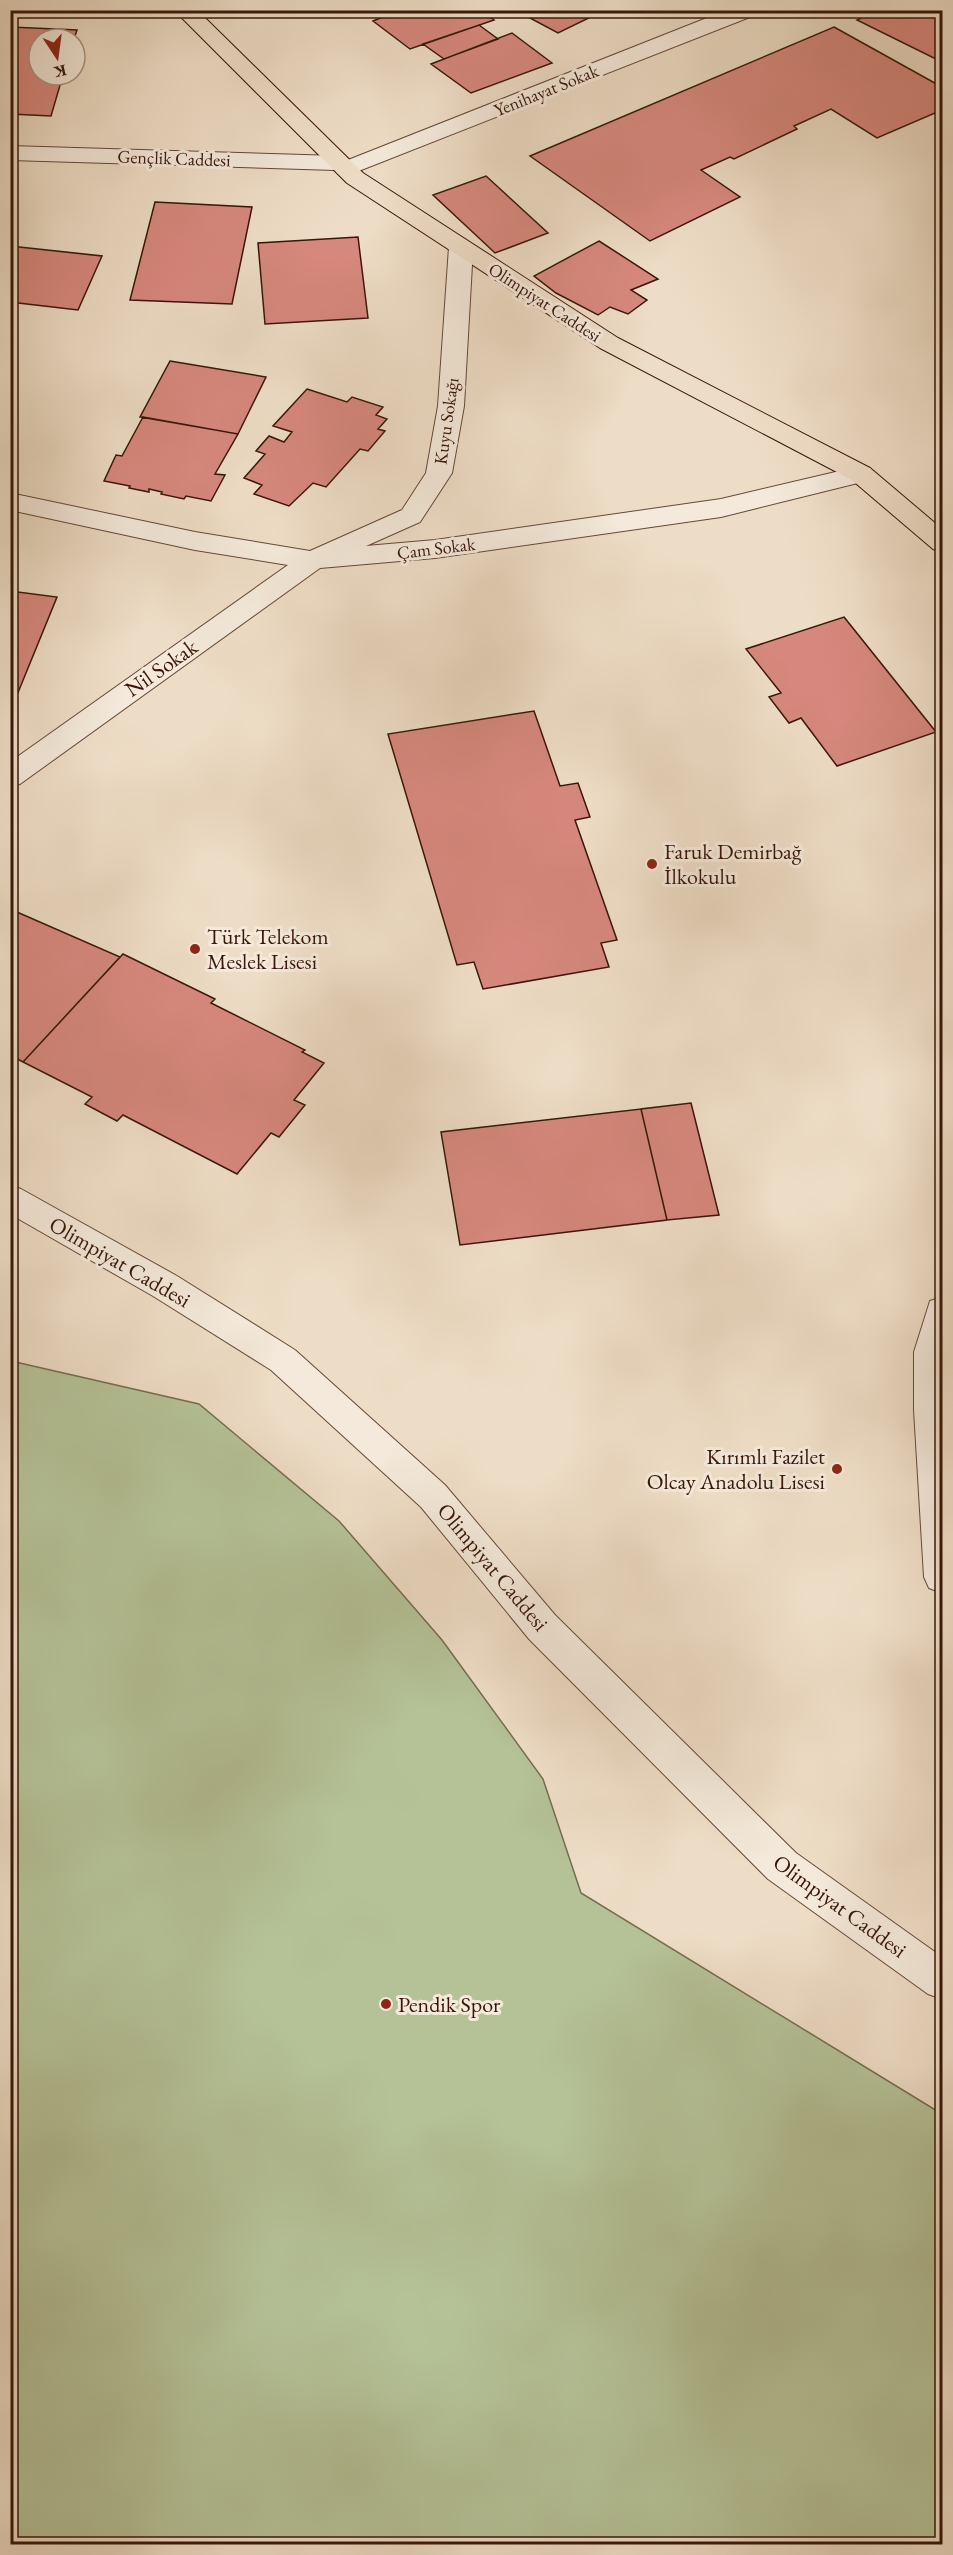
<svg xmlns="http://www.w3.org/2000/svg" width="953" height="2555" font-family="'EB Garamond',serif">
<style>
.green{fill:#b5c298;stroke:#766c50;stroke-width:1.5}
.building{fill:#d7887e;stroke:#381609;stroke-width:1.5}
.lines{fill:none;stroke-linecap:round;stroke-linejoin:round}
.minor-casing{stroke:#664838;stroke-width:2}
.major-casing{stroke:#381609;stroke-width:2}
.minor{fill:#f4e9da;fill-rule:evenodd}
.major{fill:#eeddc6;fill-rule:evenodd}
.poi-dot{fill:#8f2418;stroke:#f4e9da;stroke-width:2}
.labels{text-anchor:middle;dominant-baseline:central;stroke-width:6;stroke-linejoin:round;paint-order:stroke}
.far-street-label{font-size:18px;fill:#381609;stroke:#f4e9da}
.street-label{font-size:22px;fill:#381609;stroke:#f4e9da}
.poi-label{font-size:22px;fill:#381609;stroke:#f4e9da;text-anchor:start}
</style>
<rect width="100%" height="100%" fill="#eeddc6"/>
<filter id="stains"><feTurbulence type="fractalNoise" baseFrequency=".00333" numOctaves="4"/><feColorMatrix values="0 0 0 0 .2 0 0 0 0 .09 0 0 0 0 .02 0 0 0 .5 -.17"/></filter>
<radialGradient id="worn" r=".72"><stop offset=".6" stop-color="#630" stop-opacity="0"/><stop offset="1" stop-color="#630" stop-opacity=".3"/></radialGradient>
<path class="green" d="M11 1361 199 1404 339 1521 442 1640 543 1779 581 1893 942 2114V2544H11Z"/>
<path class="building" d="M400 10H481L494 20 410 49 373 21Z
M515 10H605L558 33Z
M878 10H942V62L857 20Z
M479 25 498 39 444 59 423 44Z
M10 27 77 30 74 39H39V75H63L51 116 10 114Z
M834 27 942 87V110L877 138 831 109 794 126 797 129 734 159 730 157 701 170 740 197 650 241 530 156Z
M512 33 552 63 471 93 431 64Z
M486 176 548 233 495 253 433 195Z
M155 202 252 207 232 304 130 300Z
M358 237 368 318 265 324 258 243Z
M599 241 658 279 631 290 647 300 628 314 610 307 598 315 556 293 534 276Z
M10 246 102 256 78 310 10 302Z
M170 361 266 377 238 434 140 417Z
M307 389 347 402 352 397 383 407 376 415 387 419 378 429 385 431 368 451 360 449 326 487 313 483 289 506 254 494 262 485 244 478 265 454 256 451 269 436 284 442 292 432 273 426Z
M143 417 238 434 215 474 225 475 211 501 186 496 184 499 161 494 162 492 149 489V492L129 488 130 486 104 481 116 455 122 456Z
M10 591 57 597 17 695 10 694Z
M844 617 936 732 837 766 801 718 789 723 769 697 781 693 746 649Z
M534 711 560 786 578 783 590 817 575 820 617 940 601 943 609 967 483 989 474 962 457 965 388 734Z
M10 909 120 957 23 1062 10 1055Z
M123 954 215 999 211 1003 305 1050 302 1052 324 1063 294 1100 305 1105 279 1137 271 1133 237 1174 123 1115 117 1121 85 1104 92 1097 23 1062Z
M691 1103 719 1215 667 1220 641 1109Z
M641 1109 667 1220 460 1245 441 1132Z"/>
<g class="lines">
<g class="minor-casing">
<path id="minor" d="M727 10H757L755 15 346 176 338 174 335 170 10 160V146L338 156 348 160Z
M461 240 469 242 473 247 464 406 452 473 420 522 366 546 435 540 721 499 861 466 870 468 874 474 870 480 721 517 435 558 320 568 20 784 10 787V762L288 565 195 550 10 510V493L195 532 310 551 402 510 426 473 438 406 449 247 453 242Z
M10 1185 21 1189 177 1276 295 1350 445 1485 555 1615 796 1853 942 1957V1999L928 1994 768 1879 529 1639 421 1507 271 1370 153 1296 10 1214Z
M942 1297V1593L929 1588 924 1577 914 1410V1352L930 1301Z"/>
</g>
<g class="major-casing">
<path id="major" d="M174 10H197L363 173 618 338 870 468 942 529V552L933 549 852 480 600 348 347 183Z"/>
</g>
<use href="#minor" class="minor"/>
<use href="#major" class="major"/>
</g>
<g class="poi-dot">
<circle cx="652" cy="864" r="6"/>
<circle cx="195" cy="949" r="6"/>
<circle cx="837" cy="1469" r="6"/>
<circle cx="386" cy="2004" r="6"/>
</g>
<g class="labels">
<g class="far-street-label">
<text transform="translate(546 90) rotate(-22)">Yenihayat Sokak</text>
<text transform="translate(174 158) rotate(2)">Gençlik Caddesi</text>
<text transform="translate(545 302) rotate(33)">Olimpiyat Caddesi</text>
<text transform="translate(446 421) rotate(-82)">Kuyu Sokağı</text>
<text transform="translate(436 548) rotate(-7)">Çam Sokak</text>
</g>
<g class="street-label">
<text transform="translate(161 668) rotate(-35)">Nil Sokak</text>
<text transform="translate(120 1262) rotate(30)">Olimpiyat Caddesi</text>
<text transform="translate(493 1567) rotate(50)">Olimpiyat Caddesi</text>
<text transform="translate(840 1906) rotate(36)">Olimpiyat Caddesi</text>
</g>
<g class="poi-label">
<text x="664" y="851">Faruk Demirbağ<tspan x="664" dy="25">İlkokulu</tspan></text>
<text x="207" y="936">Türk Telekom<tspan x="207" dy="25">Meslek Lisesi</tspan></text>
<text x="825" y="1456" text-anchor="end">Kırımlı Fazilet<tspan x="825" dy="25">Olcay Anadolu Lisesi</tspan></text>
<text x="398" y="2004">Pendik Spor</text>
</g>
</g>
<rect width="953" height="2555" fill="none" stroke="#eeddc6" stroke-width="36"/>
<rect x="12" y="12" width="929" height="2531" fill="none" stroke="#381609" stroke-width="3"/>
<rect x="18" y="18" width="917" height="2519" fill="none" stroke="#381609" stroke-width="1.5"/>
<g transform="translate(57 57) rotate(167)"><circle r="28" fill="#f4e9da" stroke="#a99586" stroke-width="1.5"/>
<path d="M0-4.5L10 22L0 15L-10 22Z" fill="#8f2418"/>
<text y="-9" font-size="16" font-weight="bold" text-anchor="middle" fill="#381609">K</text>
</g>
<rect width="100%" height="100%" filter="url(#stains)"/>
<rect width="100%" height="100%" fill="url(#worn)"/>
</svg>
